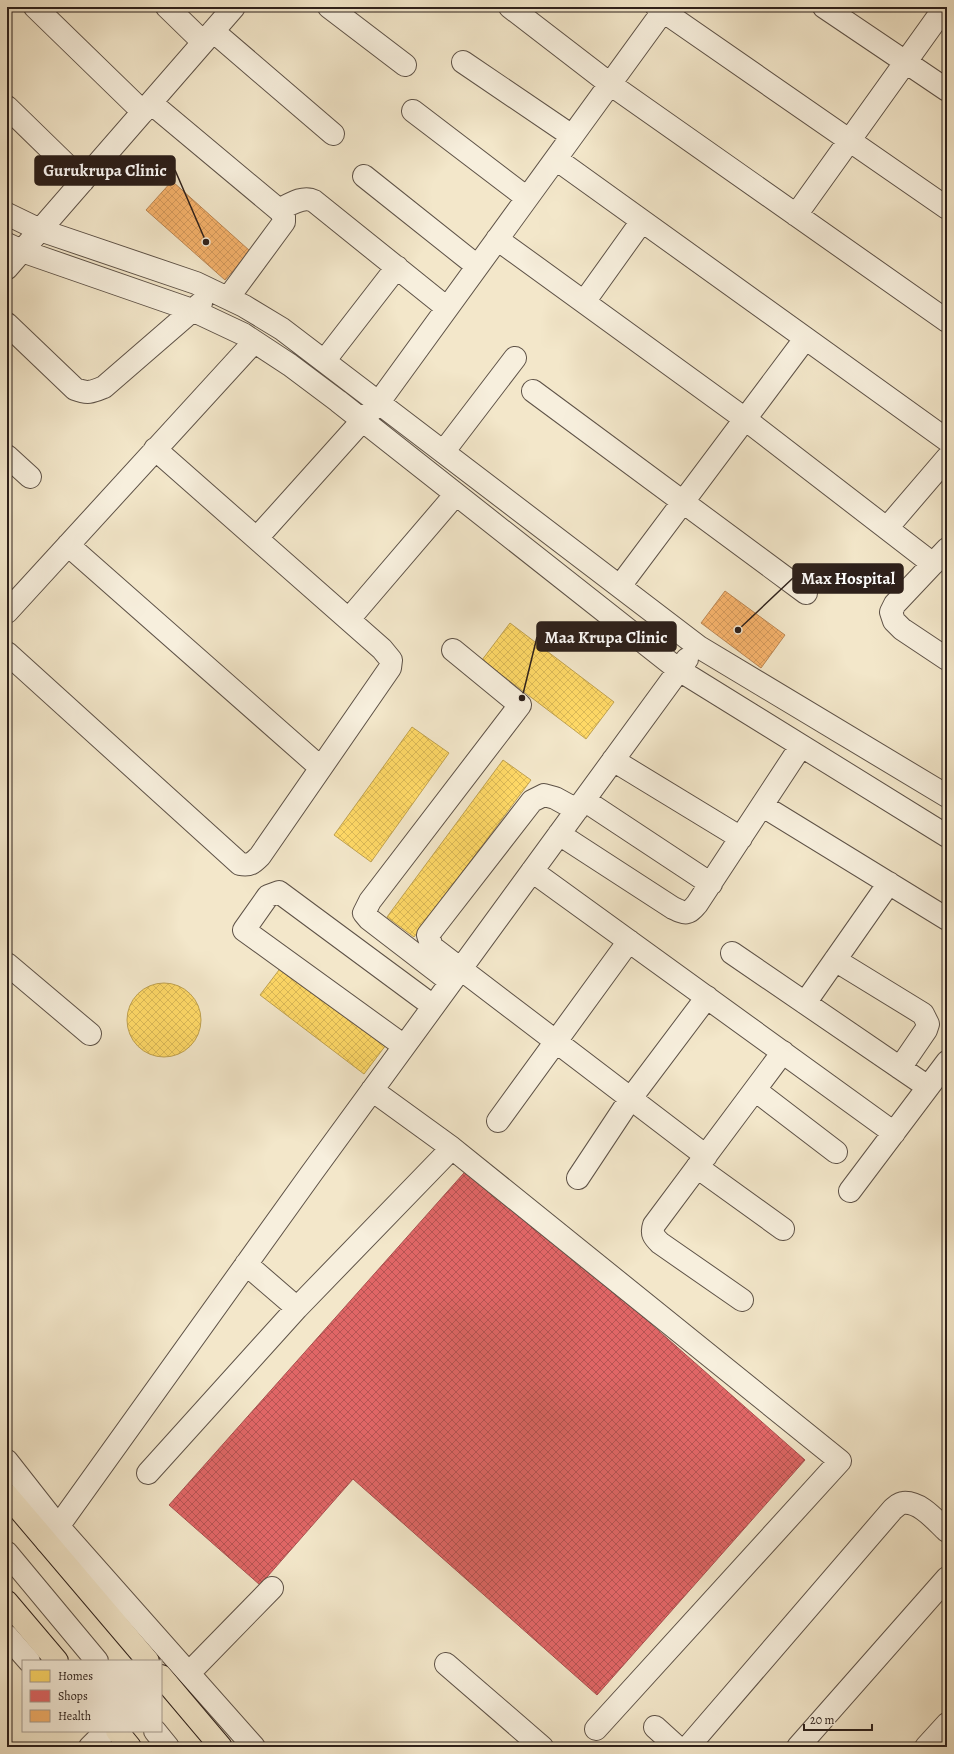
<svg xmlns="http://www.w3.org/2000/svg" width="954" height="1754" font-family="Alegreya,serif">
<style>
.homes{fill:url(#homes-cross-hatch);stroke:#c0a250}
.shops{fill:url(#shops-cross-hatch);stroke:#aa5150}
.health{fill:url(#health-cross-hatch);stroke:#ba8653}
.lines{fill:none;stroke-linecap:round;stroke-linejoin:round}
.minor-casing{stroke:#5e5247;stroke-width:24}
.major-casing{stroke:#2d201b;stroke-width:24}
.minor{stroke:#f7efdd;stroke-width:22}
.major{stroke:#f3e7ca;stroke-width:22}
.leader{fill:none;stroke:#2d201b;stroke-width:1.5}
.callout-dot{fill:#2d201b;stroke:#f7efdd;stroke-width:1.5}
.callout{fill:#2d201b;stroke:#2d201b;stroke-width:1.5}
.callout-label{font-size:17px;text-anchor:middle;font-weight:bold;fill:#fff}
</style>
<defs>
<pattern id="homes-cross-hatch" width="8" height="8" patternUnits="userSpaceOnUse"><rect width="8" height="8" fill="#ffd966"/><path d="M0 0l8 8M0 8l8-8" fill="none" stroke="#dbba58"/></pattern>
<pattern id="shops-cross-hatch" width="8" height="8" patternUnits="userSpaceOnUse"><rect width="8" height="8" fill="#e06666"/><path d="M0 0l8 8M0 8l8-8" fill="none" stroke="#b65453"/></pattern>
<pattern id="health-cross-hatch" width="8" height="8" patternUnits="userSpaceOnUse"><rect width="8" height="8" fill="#f6b26b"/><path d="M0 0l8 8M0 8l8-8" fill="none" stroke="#d3995c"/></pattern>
</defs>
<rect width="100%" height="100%" fill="#f3e7ca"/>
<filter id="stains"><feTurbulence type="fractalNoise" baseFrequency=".005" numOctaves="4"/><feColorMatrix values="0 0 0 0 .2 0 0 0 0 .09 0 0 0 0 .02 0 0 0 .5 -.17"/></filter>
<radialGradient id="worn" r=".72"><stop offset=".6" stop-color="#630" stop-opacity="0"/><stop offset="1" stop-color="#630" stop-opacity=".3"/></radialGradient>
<path class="homes" d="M510 623 614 702 586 739 482 660Z
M412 727 449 753 371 862 334 835Z
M503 760 531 780 414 937 387 917Z
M282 966 386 1045 364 1074 260 995Z
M127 1020a37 37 0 1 1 74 0a37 37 0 1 1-74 0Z"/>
<path class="shops" d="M471 1165 805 1460 597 1695 353 1479 260 1585 169 1505Z"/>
<path class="health" d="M172 181 250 251 225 280 146 210Z
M725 591 785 635 761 668 701 623Z"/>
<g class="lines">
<g class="minor-casing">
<path id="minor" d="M35 7 143 112
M167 7 203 42
M329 7 405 65
M510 7 610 84 947 321
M657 7 947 208
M824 7 947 90
M213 31 333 134
M463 62 572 136
M151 103 279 210 284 216V222L228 298
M7 107 83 181
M413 111 527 198
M556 159 947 440
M364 176 477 266
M279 210C289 205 303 195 314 201L447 308
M7 214 40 230 196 283 244 306 282 329 699 647 947 796
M796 215 945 7
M497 239 745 419 933 564
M7 244 22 251 192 310 243 334 290 365 338 401 679 670 947 836
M7 268 234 7
M584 302 642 221
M7 324 75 389C88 394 92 392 104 387L201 303
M325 360 397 267
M533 391 806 593
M444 451 515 358
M7 456 30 477
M887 528 947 458
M257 538 379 402 666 7
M68 545 321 768
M947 549 895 604 891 612 894 621 902 629 947 659
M620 586 805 339
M7 612 254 342
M349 619 456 494
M7 653 240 864C250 866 253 863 260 856L390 668 391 660 382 649 155 449
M613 760 741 838
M584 800 711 884
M763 806 947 919
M577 810 555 798 544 795 532 801 428 935 432 947 706 1156
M559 834 673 908C686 914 688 915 697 904L801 746
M532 871 894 1133
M732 953 928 1087
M835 960 923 1014 928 1024 926 1030 900 1068
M7 964 90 1034
M451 982 369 919 364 913 370 901 520 705 453 650
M805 1003 889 883
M404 1046 244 930 268 896 279 892 433 1006
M372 1090 452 1148 840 1461 596 1729
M755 1090 836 1152
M498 1121 629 941
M697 1167 783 1229
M578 1178 631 1098 707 997
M850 1191 947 1062
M246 1264 297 1308
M742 1300 660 1243C654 1237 651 1234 654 1225L783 1052
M7 1461 58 1526 254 1747
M148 1473 297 1308 452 1148
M47 1542 311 1174 687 659
M7 1553 97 1661
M7 1636 29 1661
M446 1664 542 1747
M189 1673 272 1588
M655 1727 677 1747
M155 1731 168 1747
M90 1747 106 1731
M688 1747 893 1509C896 1507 899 1503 903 1503 920 1501 936 1521 947 1531
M798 1747 947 1578
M926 1747 947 1724"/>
</g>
<g class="major-casing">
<path id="major" d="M7 1495 148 1661
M7 1602 57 1661
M161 1676 221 1747
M117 1731 130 1747"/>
</g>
<use href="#minor" class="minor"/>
<use href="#major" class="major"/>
</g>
<path class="leader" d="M206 242L175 170M738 630L793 578M522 698L537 637"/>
<g class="callout-dot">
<circle cx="206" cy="242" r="4"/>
<circle cx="738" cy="630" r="4"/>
<circle cx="522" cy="698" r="4"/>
</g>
<g class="callout">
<rect x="35" y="156" width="140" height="29" rx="4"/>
<rect x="793" y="564" width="110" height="29" rx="4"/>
<rect x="537" y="622" width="139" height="29" rx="4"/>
</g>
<g class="callout-label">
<text x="105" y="176">Gurukrupa Clinic</text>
<text x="848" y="584">Max Hospital</text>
<text x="606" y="643">Maa Krupa Clinic</text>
</g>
<rect width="954" height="1754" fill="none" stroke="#f3e7ca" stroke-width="24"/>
<rect x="8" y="8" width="938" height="1738" fill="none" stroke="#2d201b" stroke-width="2"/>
<rect x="12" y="12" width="930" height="1730" fill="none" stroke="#2d201b"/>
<rect x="22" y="1660" width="140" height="72" fill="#f7efdd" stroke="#a69c8f"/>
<rect x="30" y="1670" width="20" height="12" fill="#ffd966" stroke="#a69c8f"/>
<text x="58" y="1680" font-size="12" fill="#2d201b">Homes</text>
<rect x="30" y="1690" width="20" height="12" fill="#e06666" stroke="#a69c8f"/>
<text x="58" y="1700" font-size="12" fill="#2d201b">Shops</text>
<rect x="30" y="1710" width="20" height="12" fill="#f6b26b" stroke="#a69c8f"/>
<text x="58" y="1720" font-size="12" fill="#2d201b">Health</text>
<path d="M804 1724v6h68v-6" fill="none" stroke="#2d201b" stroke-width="2"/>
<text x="810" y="1724" font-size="12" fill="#2d201b" stroke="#f7efdd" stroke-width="3" paint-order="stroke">20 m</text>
<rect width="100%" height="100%" filter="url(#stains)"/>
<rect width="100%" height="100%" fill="url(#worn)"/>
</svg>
